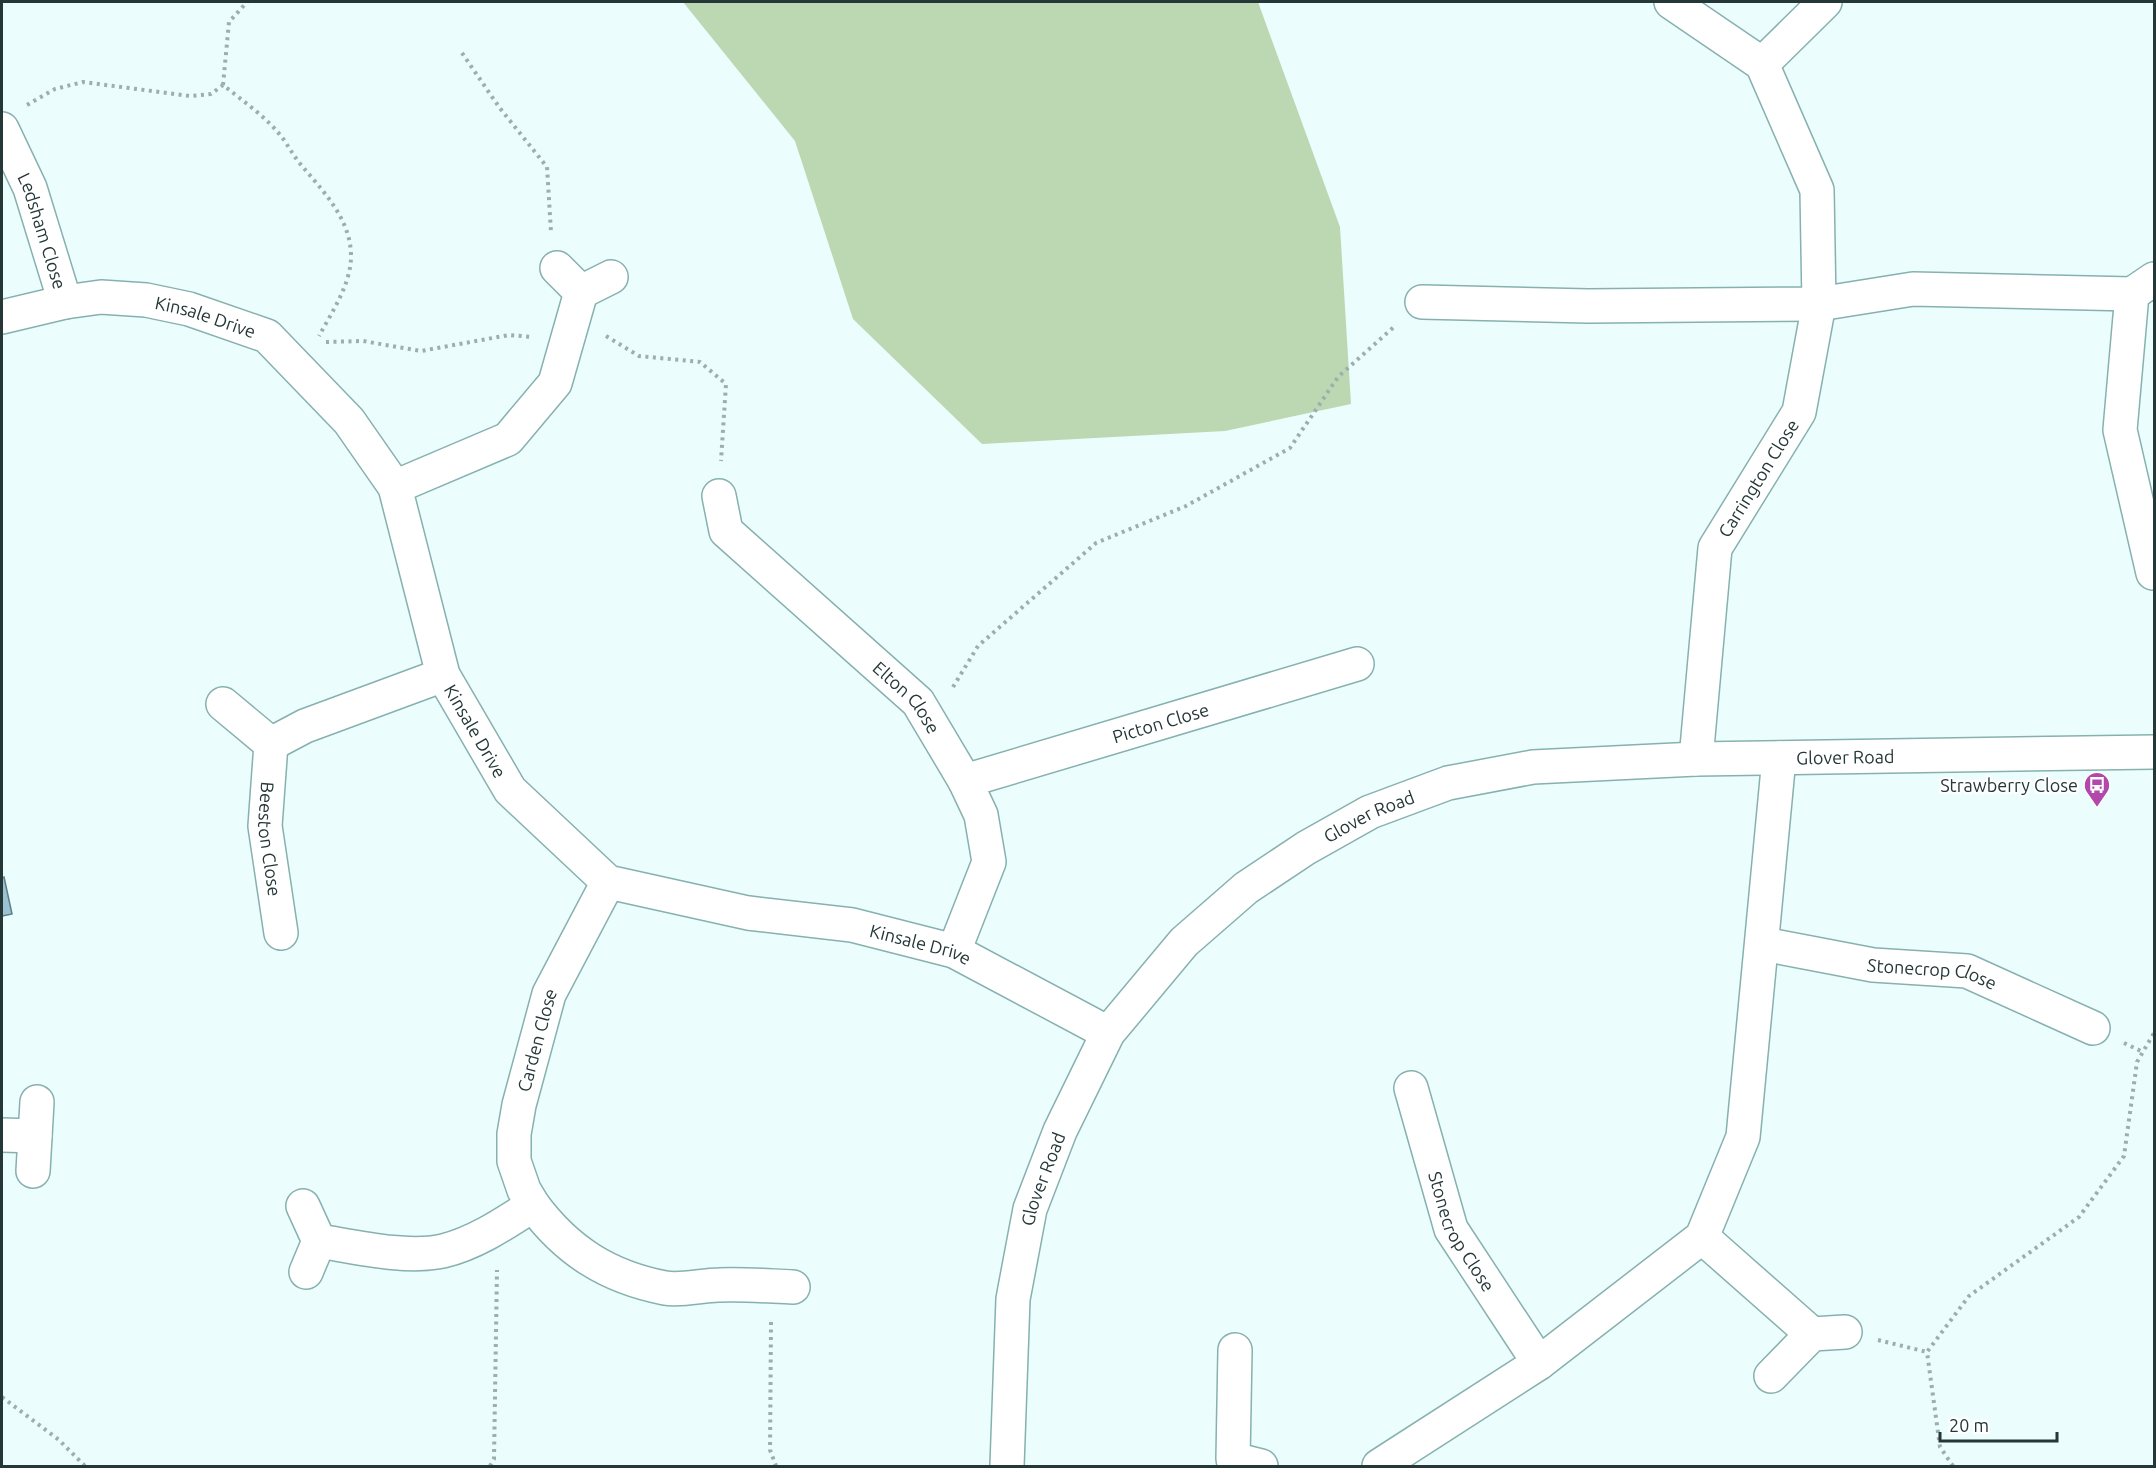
<svg xmlns="http://www.w3.org/2000/svg" width="2156" height="1468" font-family="Ubuntu,sans-serif">
<style>
.green{fill:#bbd8b2}
.building{fill:#9bc3d1;stroke:#5a808d;stroke-width:1.5}
.lines{fill:none;stroke-linecap:round;stroke-linejoin:round}
.street-casing{stroke:#86b1b0;stroke-width:36}
.secondary-casing{stroke:#86b1b0;stroke-width:36}
.path{stroke:#9caead;stroke-width:4;stroke-dasharray:3 4.5;stroke-linecap:butt}
.street{stroke:#fff;stroke-width:33}
.secondary{stroke:#fff;stroke-width:33}
.labels{text-anchor:middle;dominant-baseline:central;stroke-width:4.5;stroke-linejoin:round;paint-order:stroke}
.street-label{font-size:18px;fill:#253736;stroke:#fff}
.poi-label{font-size:18px;fill:#253736;stroke:#fff;text-anchor:end}
</style>
<rect width="100%" height="100%" fill="#ebfdfc"/>
<path class="green" d="M683 2H1258L1340 227 1351 404 1225 431 982 444 853 319 795 141Z"/>
<path class="building" d="M4 877 12 914 2 916V878Z"/>
<g class="lines">
<g class="street-casing">
<g id="street">
<path d="M1671 2 1762 64 1817 190 1819 304 1799 412 1715 548 1696 759"/>
<path d="M1762 64 1825 2"/>
<path id="s1" d="M2 129 30 188 65 302"/>
<path d="M557 268 581 292 611 277"/>
<path d="M2132 294 2120 430 2153 573"/>
<path d="M1422 302 1588 306 1819 304 1913 289 2132 294 2154 279"/>
<path id="s2" d="M2 317 65 302 101 297 146 300 189 309 267 336 349 421 395 487 443 675 510 790 608 882 748 913 852 925 954 951 1108 1033"/>
<path d="M395 487 508 439 555 383 581 292"/>
<path id="s3" d="M719 496 726 531 918 702 965 781 981 815 989 862 954 951"/>
<path id="s4" d="M223 704 271 744 265 826 281 933"/>
<path d="M271 744 305 726 443 675"/>
<path id="s5" d="M965 781 1357 664"/>
<path id="s6" d="M1763 944 1873 965 1967 971 2093 1028"/>
<path id="s7" d="M1411 1088 1451 1229 1539 1363"/>
<path d="M2 1135 35 1136"/>
<path d="M33 1171 37 1102"/>
<path id="s8" d="M533 1205 524 1190 514 1161V1134L519 1105 549 994 608 882"/>
<path d="M303 1206 319 1241 306 1272"/>
<path d="M1702 1237 1812 1334"/>
<path d="M319 1241C356 1247 407 1259 443 1251 476 1243 505 1223 533 1205 567 1251 608 1277 665 1288 682 1291 702 1285 719 1285 744 1284 768 1286 793 1287"/>
<path d="M1235 1350 1233 1459 1261 1466"/>
<path d="M1771 1376 1812 1334 1845 1332"/>
<path d="M1379 1466 1539 1363 1702 1237 1743 1137 1779 758"/>
</g>
</g>
<g class="secondary-casing">
<g id="secondary">
<path id="s9" d="M1007 1466 1013 1299 1030 1209 1060 1131 1108 1033 1184 942 1246 888 1306 848 1370 812 1448 783 1533 767 1696 759 2154 752"/>
</g>
</g>
<path class="path" d="M462 53 499 107 547 167 551 232
M223 85 229 22 247 2
M27 105 55 89 83 82 190 96 211 94 223 85C243 101 269 119 284 140 290 149 295 158 302 166 324 192 351 220 351 256 351 284 332 312 319 336
M606 336 639 356 700 362 726 384 721 461
M326 342 363 341 421 351 509 335 532 337
M953 687 978 646 1096 543 1186 506 1290 448 1338 377 1395 326
M2124 1043 2143 1052
M771 1322 770 1450 776 1466
M1878 1340 1927 1352
M2 1397 59 1440 85 1466
M490 1466 494 1459 497 1270
M1953 1466 1940 1447 1927 1352 1969 1296 2079 1217 2124 1156 2137 1062 2154 1033"/>
<use href="#street" class="street"/>
<use href="#secondary" class="secondary"/>
</g>
<defs>
<g id="bus-pin" transform="scale(1.35)"><path d="M0 17L-7.5 6A9.5 9.5 0 1 1 7.5 6Z" fill="#b148aa" stroke="#fff"/><path d="M-5-6H5V4H4V6H2V4H-2V6H-4V4H-5ZM-3.5-4V0h7V-4ZM-3.5 1.2v1.5H-2V1.2ZM2 1.2v1.5H3.5V1.2Z" fill="#fff"/></g>
</defs>
<g fill-rule="evenodd">
<use href="#bus-pin" x="2097" y="785"/>
</g>
<g class="labels">
<g class="street-label">
<text stroke="none"><textPath href="#s1" startOffset="110">Ledsham Close</textPath></text>
<text stroke="none"><textPath href="#s2" startOffset="208">Kinsale Drive</textPath></text>
<text transform="translate(1758 478) rotate(-58)">Carrington Close</text>
<text stroke="none"><textPath href="#s3" startOffset="282">Elton Close</textPath></text>
<text stroke="none"><textPath href="#s5" startOffset="204">Picton Close</textPath></text>
<text stroke="none"><textPath href="#s2" startOffset="730">Kinsale Drive</textPath></text>
<text stroke="none"><textPath href="#s9" startOffset="1280">Glover Road</textPath></text>
<text stroke="none"><textPath href="#s9" startOffset="795">Glover Road</textPath></text>
<text stroke="none"><textPath href="#s4" startOffset="158">Beeston Close</textPath></text>
<text stroke="none"><textPath href="#s2" startOffset="1252">Kinsale Drive</textPath></text>
<text stroke="none"><textPath href="#s6" startOffset="172">Stonecrop Close</textPath></text>
<text stroke="none"><textPath href="#s8" startOffset="172">Carden Close</textPath></text>
<text stroke="none"><textPath href="#s9" startOffset="291">Glover Road</textPath></text>
<text stroke="none"><textPath href="#s7" startOffset="153">Stonecrop Close</textPath></text>
</g>
<g class="poi-label">
<text x="2078" y="785">Strawberry Close</text>
</g>
</g>
<rect width="2156" height="1468" fill="none" stroke="#253736" stroke-width="6"/>
<path d="M1940 1432v9h117v-9" fill="none" stroke="#253736" stroke-width="3"/>
<text x="1949" y="1432" font-size="18" fill="#253736" stroke="#ffffff" stroke-width="4.5" paint-order="stroke">20 m</text>
</svg>
